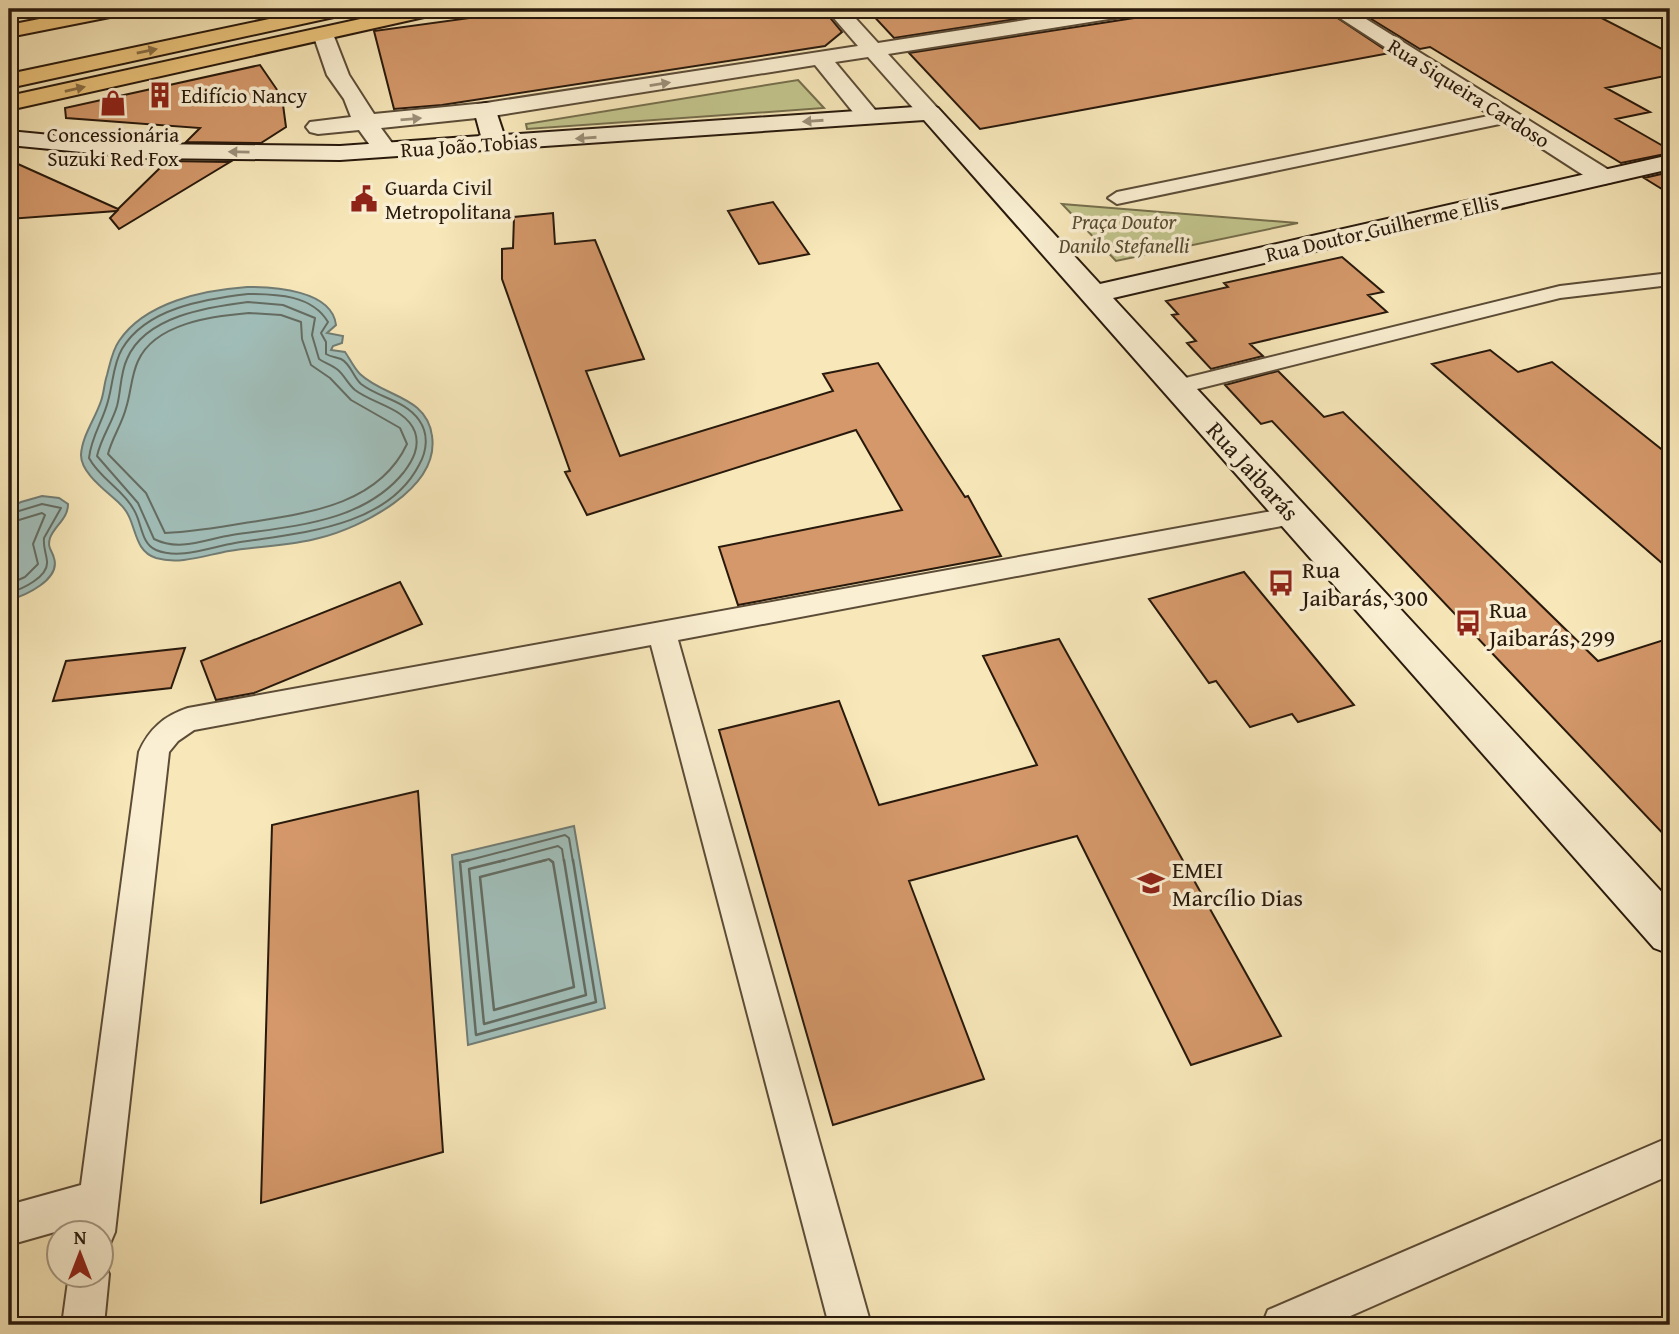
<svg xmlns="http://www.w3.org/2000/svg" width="1679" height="1334" font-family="'Gentium Book Plus',serif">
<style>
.green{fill:#c2c48c;stroke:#756e4c;stroke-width:2}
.water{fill:#a1beb9;stroke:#717c74;stroke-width:2}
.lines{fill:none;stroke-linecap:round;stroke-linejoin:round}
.shore-far1{stroke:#646c62;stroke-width:2}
.shore{stroke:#646c62;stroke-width:2.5}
.building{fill:#d4986a;stroke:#28190c;stroke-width:2}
.lane-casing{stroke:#5c4c37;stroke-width:4}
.street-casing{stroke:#5c4c37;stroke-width:4}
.secondary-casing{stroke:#28190c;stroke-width:4}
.primary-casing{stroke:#28190c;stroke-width:4}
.highway-casing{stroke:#28190c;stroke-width:4}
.lane{fill:#faefd2;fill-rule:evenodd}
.street{fill:#faefd2;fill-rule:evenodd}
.secondary{fill:#faefd2;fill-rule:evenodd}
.primary{fill:#ecc47c;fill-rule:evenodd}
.highway{fill:#ecc47c;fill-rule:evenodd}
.oneway{fill:#8a6e44}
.oneway2{fill:#9c8f79}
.labels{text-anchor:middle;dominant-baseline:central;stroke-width:7;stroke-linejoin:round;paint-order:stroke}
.far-street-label{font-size:21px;fill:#28190c;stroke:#faefd2}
.far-poi-label{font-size:21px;fill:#28190c;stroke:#faefd2;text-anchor:start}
.far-park-label{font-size:21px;font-style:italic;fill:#564c32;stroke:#faefd2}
.street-label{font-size:24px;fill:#28190c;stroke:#faefd2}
.poi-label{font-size:24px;fill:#28190c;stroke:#faefd2;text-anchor:start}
</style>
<rect width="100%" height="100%" fill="#f7e7b9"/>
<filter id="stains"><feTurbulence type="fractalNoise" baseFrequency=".00286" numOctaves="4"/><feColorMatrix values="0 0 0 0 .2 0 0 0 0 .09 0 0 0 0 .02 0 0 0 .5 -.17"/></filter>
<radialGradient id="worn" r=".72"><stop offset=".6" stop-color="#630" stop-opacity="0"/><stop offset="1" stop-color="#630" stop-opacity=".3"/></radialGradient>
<path class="green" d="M798 80 824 108 527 129 526 124Z
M1062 204 1298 223 1116 261Z"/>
<path class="water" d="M247 287C274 287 332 290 336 325L327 333 343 336 342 343 333 346 331 350 345 352C350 359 354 368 360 374 384 397 427 396 432 436 440 489 360 528 319 538 290 546 259 546 229 551 206 555 180 565 156 558 131 550 138 520 120 504 108 492 81 474 81 455 82 436 95 419 101 401 104 393 104 384 107 375 110 364 112 351 119 341 145 302 204 290 247 287Z
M42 496 59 498 68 504C68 519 55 525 50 538 47 548 52 550 54 558 61 580 24 596 9 600V509L21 502Z
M574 826 605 1008 468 1045 452 855Z"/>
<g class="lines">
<path class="shore-far1" d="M248 294C277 294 312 295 328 322L321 333 326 342V354C331 357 336 357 341 359 351 364 353 377 361 384 379 398 405 400 419 420 429 434 427 451 419 465 386 529 296 533 235 543 211 547 180 560 156 550 141 544 142 523 134 510 123 489 100 479 89 458 91 437 103 421 108 401 113 384 113 364 122 349 146 308 205 299 248 294Z
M248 302 283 305 315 318 312 335 319 359C325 363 332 365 338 370 344 375 348 384 355 390 373 404 406 408 415 432 420 447 413 460 404 472 363 523 292 526 232 535 206 539 180 552 154 539L138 503 97 456C101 438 112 423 117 406 121 391 120 374 127 359 145 316 208 307 248 302Z
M249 313 281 315 301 322 302 339 311 365 330 378 351 400 400 428 407 444C379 504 309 513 251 522 222 527 194 532 165 533L146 493 108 454C112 438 122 424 126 408 131 393 131 376 138 361 155 323 213 316 249 313Z
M9 514 42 504 61 508 44 538C43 547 46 552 47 561 49 577 22 589 9 593
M9 523 42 513 45 515 33 544 38 564 25 577 9 584
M462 862 565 835 569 838 573 862
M498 862 558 846 562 849 564 862
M539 862 549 859 552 862"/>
<path class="shore" d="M469 860 460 862 476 1035 596 1002 573 860
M505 860 469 869 484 1024 586 995 564 860
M546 860 480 877 494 1010 574 987 553 862 550 860"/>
</g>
<path class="building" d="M497 9H823L842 32 825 46 442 105 394 109 374 31 499 14Z
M850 9H1081L894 38 869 11 859 18Z
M1147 9H1324L1390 53 980 129 909 53 1134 18 1143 15Z
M1355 9H1584L1670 53V75L1606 88 1650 112 1616 119 1670 150V153L1621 163 1430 47 1420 49Z
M260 65 282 97 286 127 261 143 186 142 200 128 66 118 65 108Z
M9 160 118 209 167 161 230 162 119 229 110 218 117 211 9 219Z
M1670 172V194L1644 178Z
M773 202 809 254 759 264 728 211Z
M553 213 555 244 595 240 644 359 586 371 620 456 833 391 823 374 878 363 965 497 968 496 1001 556 738 605 719 547 902 510 856 430 587 515 565 472 570 471 502 279V249L513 248 514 217Z
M1342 257 1383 292 1368 295 1387 312 1250 344 1263 356 1211 369 1187 343 1196 341 1172 315 1178 314 1166 301 1228 287 1224 283Z
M1490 350 1518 372 1552 362 1670 456V570L1432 364Z
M1278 371 1324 417 1343 412 1598 661 1670 638V841L1272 421 1261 424 1225 385Z
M1244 572 1354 705 1298 722 1292 714 1250 727 1216 681 1209 683 1149 599Z
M400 582 422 624 254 693 216 700 201 661Z
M1059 639 1281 1036 1191 1065 1077 836 909 881 984 1079 833 1125 719 730 839 701 879 805 1037 765 983 656Z
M185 648 171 688 53 701 66 661Z
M418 791 443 1152 261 1203 272 825Z"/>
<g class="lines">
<g class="lane-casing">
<path id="lane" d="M1508 112 1514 113 1516 117 1514 121 1117 204 1108 198 1117 192Z
M1670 273V285L1560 298 1177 394 1169 392 1166 387 1169 382 1560 286Z
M1294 507 1303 510 1306 516 1303 522 678 640 871 1325H829L651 645 194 730 178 741 169 752 115 1232 109 1246 102 1249V1232H76V1226L9 1245V1205L81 1185 139 752C149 729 164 716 188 708Z
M1670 1137V1175L1330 1325H1262L1268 1310Z
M102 1259 109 1274 104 1325H62L69 1274H102Z"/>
</g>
<g class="street-casing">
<path id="street" d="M826 9H847L878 43 1096 9H1144L1141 13 1134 15 888 54 942 113 938 118H922L868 57 835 62 881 117 877 122H861L815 65 486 117 381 128 392 143 388 148 380 150 372 148 359 130 318 134 310 132 306 127 310 122 351 117 344 99 327 75 313 34 316 30H330L333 34 349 75 374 114 486 103 858 46Z
M1326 9H1350L1612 172 1615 177 1612 182 1603 184 1594 182Z"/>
</g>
<g class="secondary-casing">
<path id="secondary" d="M486 103 494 105 504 135 930 106 938 108 1100 284 1670 155V169L1113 298 1670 901V954L1654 948 924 120 340 160 144 158 9 145V131L144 144 340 146 481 136 474 110 478 105Z"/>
</g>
<g class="primary-casing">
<path id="primary" d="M90 9H130L127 13 120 15 9 37V25Z
M406 9H443L440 13 433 15 9 110V96Z"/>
</g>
<g class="highway-casing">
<path id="highway" d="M316 9H353L350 13 343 15 9 88V74Z"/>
</g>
<use href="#lane" class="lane"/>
<use href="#street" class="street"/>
<use href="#secondary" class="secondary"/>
<use href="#primary" class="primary"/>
<use href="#highway" class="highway"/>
</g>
<defs><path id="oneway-solid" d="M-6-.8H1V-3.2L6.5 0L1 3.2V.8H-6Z" transform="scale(1.75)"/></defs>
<g class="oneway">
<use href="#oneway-solid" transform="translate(147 51) rotate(-12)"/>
<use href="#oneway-solid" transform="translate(75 89) rotate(-13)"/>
</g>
<g class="oneway2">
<use href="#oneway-solid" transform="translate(660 84) rotate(-9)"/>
<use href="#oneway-solid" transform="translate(411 119) rotate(-5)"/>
<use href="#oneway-solid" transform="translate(813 121) rotate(176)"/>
<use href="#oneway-solid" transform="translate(586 138) rotate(176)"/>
<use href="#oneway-solid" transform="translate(239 152) rotate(-179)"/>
</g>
<defs>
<g id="building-bare" transform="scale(2.1)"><path d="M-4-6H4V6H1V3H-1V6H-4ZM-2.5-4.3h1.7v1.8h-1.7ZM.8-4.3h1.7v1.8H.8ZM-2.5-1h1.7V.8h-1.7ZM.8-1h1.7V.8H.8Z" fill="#8f2418" stroke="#faefd2" stroke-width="2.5" paint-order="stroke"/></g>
<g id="shop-bare" transform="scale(2.1)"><path d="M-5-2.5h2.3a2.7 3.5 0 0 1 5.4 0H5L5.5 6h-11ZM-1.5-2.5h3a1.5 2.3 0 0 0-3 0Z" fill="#8f2418" stroke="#faefd2" stroke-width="2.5" paint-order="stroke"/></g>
<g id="civic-bare" transform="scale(2.1)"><path d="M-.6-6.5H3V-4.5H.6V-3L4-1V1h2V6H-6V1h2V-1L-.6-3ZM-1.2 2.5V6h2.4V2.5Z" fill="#8f2418" stroke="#faefd2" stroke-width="2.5" paint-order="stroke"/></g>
<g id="bus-bare" transform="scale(2.1)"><path d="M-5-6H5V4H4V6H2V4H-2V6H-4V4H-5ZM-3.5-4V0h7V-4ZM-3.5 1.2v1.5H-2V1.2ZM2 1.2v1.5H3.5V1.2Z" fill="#8f2418" stroke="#faefd2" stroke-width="2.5" paint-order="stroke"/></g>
<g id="school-bare" transform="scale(2.1)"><path d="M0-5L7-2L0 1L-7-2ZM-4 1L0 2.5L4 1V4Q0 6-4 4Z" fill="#8f2418" stroke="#faefd2" stroke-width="2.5" paint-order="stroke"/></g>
</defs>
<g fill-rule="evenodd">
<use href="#building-bare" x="160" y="95"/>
<use href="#shop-bare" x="113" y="103"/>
<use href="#civic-bare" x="364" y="199"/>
<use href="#bus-bare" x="1281" y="583"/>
<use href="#bus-bare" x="1468" y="623"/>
<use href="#school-bare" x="1151" y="883"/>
</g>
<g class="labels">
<g class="far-street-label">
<text transform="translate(1469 93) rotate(32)">Rua Siqueira Cardoso</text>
<text transform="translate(469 145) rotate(-4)">Rua João Tobias</text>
<text transform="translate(1382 228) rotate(-13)">Rua Doutor Guilherme Ellis</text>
</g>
<g class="far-poi-label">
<text x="181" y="95">Edifício Nancy</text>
<text x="113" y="134" text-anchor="middle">Concessionária<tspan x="113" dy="24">Suzuki Red Fox</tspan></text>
<text x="385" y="187">Guarda Civil<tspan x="385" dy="24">Metropolitana</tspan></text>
</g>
<g class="far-park-label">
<text x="1124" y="221">Praça Doutor<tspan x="1124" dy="24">Danilo Stefanelli</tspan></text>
</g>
<g class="street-label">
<text transform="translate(1253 471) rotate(48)">Rua Jaibarás</text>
</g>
<g class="poi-label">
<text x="1302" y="569">Rua<tspan x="1302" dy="28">Jaibarás, 300</tspan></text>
<text x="1489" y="609">Rua<tspan x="1489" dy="28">Jaibarás, 299</tspan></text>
<text x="1172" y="869">EMEI<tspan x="1172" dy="28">Marcílio Dias</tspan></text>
</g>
</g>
<rect width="1679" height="1334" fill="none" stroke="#f7e7b9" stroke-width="35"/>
<rect x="10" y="10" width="1658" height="1313" fill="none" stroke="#28190c" stroke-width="3.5"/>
<rect x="18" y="18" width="1644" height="1299" fill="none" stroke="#28190c" stroke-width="2"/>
<g transform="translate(80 1254)"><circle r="33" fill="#faefd2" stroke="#a69983" stroke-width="2"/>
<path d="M0-5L12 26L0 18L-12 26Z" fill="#8f2418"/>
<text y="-10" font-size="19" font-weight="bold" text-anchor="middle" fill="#28190c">N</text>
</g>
<rect width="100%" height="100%" filter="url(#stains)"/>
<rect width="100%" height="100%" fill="url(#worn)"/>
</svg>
